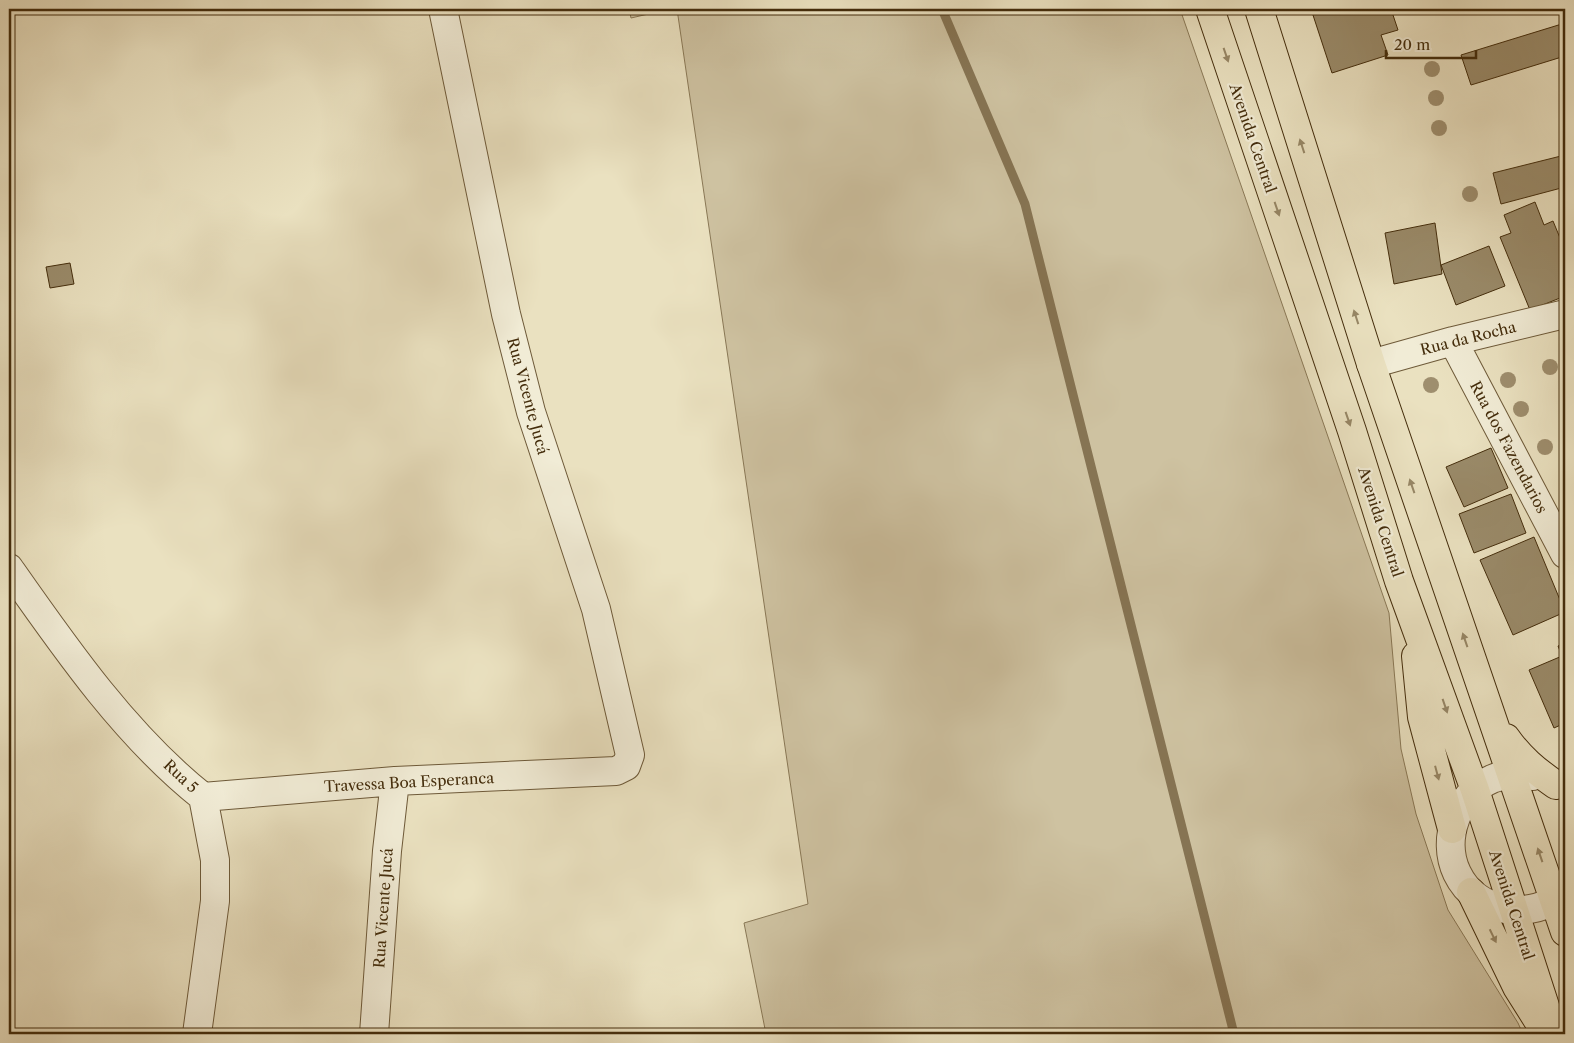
<svg xmlns="http://www.w3.org/2000/svg" width="1574" height="1043" font-family="'Libre Caslon Text',serif">
<style>
.green{fill:#cec2a1;stroke:#897856}
.lines{fill:none;stroke-linecap:round;stroke-linejoin:round}
.stream{stroke:#867453;stroke-width:9}
.building{fill:#9a8b6a;stroke:#442d0c}
.minor-casing{stroke:#6e5a39;stroke-width:30}
.major-casing{stroke:#442d0c;stroke-width:30}
.minor{stroke:#f1ecd6;stroke-width:28}
.major{stroke:#eae1c0;stroke-width:28}
.tree{fill:#9e8e6e}
.oneway{fill:#978766}
.labels{text-anchor:middle;dominant-baseline:central;stroke-width:4.5;stroke-linejoin:round;paint-order:stroke}
.street-label{font-size:15px;fill:#442d0c;stroke:#f1ecd6}
</style>
<rect width="100%" height="100%" fill="#eae1c0"/>
<filter id="stains"><feTurbulence type="fractalNoise" baseFrequency=".004" numOctaves="4"/><feColorMatrix values="0 0 0 0 .2 0 0 0 0 .09 0 0 0 0 .02 0 0 0 .5 -.17"/></filter>
<radialGradient id="worn" r=".72"><stop offset=".6" stop-color="#630" stop-opacity="0"/><stop offset="1" stop-color="#630" stop-opacity=".3"/></radialGradient>
<path class="green" d="M629 9H670L631 18Z
M677 9H1180L1389 613 1401 749 1416 814 1448 910 1518 1023 1523 1034H766L744 923 808 904Z"/>
<g class="lines">
<path class="stream" d="M942 9 1025 204 1234 1034"/>
</g>
<path class="building" d="M1311 9H1391L1398 30 1381 35 1388 55 1332 73Z
M1565 23V56L1471 85 1461 55Z
M1565 155V187L1501 204 1493 173Z
M1535 202 1544 225 1553 221 1565 250V296L1530 310 1500 237 1511 233 1504 215Z
M1435 223 1442 274 1394 284 1385 233Z
M1489 246 1505 286 1456 305 1441 265Z
M70 263 74 284 50 288 46 267Z
M1491 448 1508 488 1464 507 1446 467Z
M1511 494 1526 533 1474 553 1459 514Z
M1534 537 1565 612 1513 635 1480 560Z
M1565 643V723L1554 728 1529 670 1562 656 1558 646Z"/>
<g class="lines">
<g class="minor-casing">
<path id="minor" d="M1453 341 1565 554
M1371 364 1453 341 1565 314
M9 568C65 648 126 736 203 797L215 860V901L197 1034
M1533 776C1519 775 1505 773 1492 779 1457 794 1441 839 1457 873 1477 915 1532 921 1565 893
M203 797 395 781 616 771 626 766 630 755 596 609 531 412 506 314 443 9
M374 1034 387 851 395 781"/>
</g>
<g class="major-casing">
<path id="major" d="M1210 9 1352 431 1399 581 1475 790 1554 1034
M1259 9 1371 364 1565 932
M1416 656 1422 717 1452 829
M1506 738C1520 758 1536 771 1556 785
M1471 892 1517 987 1539 1022"/>
</g>
<use href="#minor" class="minor"/>
<use href="#major" class="major"/>
</g>
<g class="tree">
<circle cx="1432" cy="69" r="8"/>
<circle cx="1436" cy="98" r="8"/>
<circle cx="1439" cy="128" r="8"/>
<circle cx="1470" cy="194" r="8"/>
<circle cx="1550" cy="367" r="8"/>
<circle cx="1508" cy="380" r="8"/>
<circle cx="1431" cy="385" r="8"/>
<circle cx="1521" cy="409" r="8"/>
<circle cx="1545" cy="447" r="8"/>
</g>
<defs><path id="oneway-solid" d="M-6-.8H1V-3.2L6.5 0L1 3.2V.8H-6Z" transform="scale(1.25)"/></defs>
<g class="oneway">
<use href="#oneway-solid" transform="translate(1226 55) rotate(71)"/>
<use href="#oneway-solid" transform="translate(1302 146) rotate(-108)"/>
<use href="#oneway-solid" transform="translate(1277 209) rotate(71)"/>
<use href="#oneway-solid" transform="translate(1356 317) rotate(-108)"/>
<use href="#oneway-solid" transform="translate(1348 419) rotate(71)"/>
<use href="#oneway-solid" transform="translate(1412 486) rotate(-109)"/>
<use href="#oneway-solid" transform="translate(1465 640) rotate(-109)"/>
<use href="#oneway-solid" transform="translate(1445 706) rotate(71)"/>
<use href="#oneway-solid" transform="translate(1437 773) rotate(75)"/>
<use href="#oneway-solid" transform="translate(1540 855) rotate(-109)"/>
<use href="#oneway-solid" transform="translate(1493 936) rotate(64)"/>
</g>
<g class="labels">
<g class="street-label">
<text transform="translate(1253 138) rotate(71)">Avenida Central</text>
<text transform="translate(1468 338) rotate(-14)">Rua da Rocha</text>
<text transform="translate(528 396) rotate(75)">Rua Vicente Jucá</text>
<text transform="translate(1509 447) rotate(62)">Rua dos Fazendarios</text>
<text transform="translate(1381 522) rotate(72)">Avenida Central</text>
<text transform="translate(181 776) rotate(43)">Rua 5</text>
<text transform="translate(409 782) rotate(-3)">Travessa Boa Esperanca</text>
<text transform="translate(1512 905) rotate(72)">Avenida Central</text>
<text transform="translate(383 908) rotate(-86)">Rua Vicente Jucá</text>
</g>
</g>
<rect width="1574" height="1043" fill="none" stroke="#eae1c0" stroke-width="30"/>
<rect x="10" y="10" width="1554" height="1023" fill="none" stroke="#442d0c" stroke-width="2.5"/>
<rect x="15" y="15" width="1544" height="1013" fill="none" stroke="#442d0c"/>
<path d="M1386 50v8h90v-8" fill="none" stroke="#442d0c" stroke-width="2.5"/>
<text x="1394" y="50" font-size="15" fill="#442d0c" stroke="#f1ecd6" stroke-width="4" paint-order="stroke">20 m</text>
<rect width="100%" height="100%" filter="url(#stains)"/>
<rect width="100%" height="100%" fill="url(#worn)"/>
</svg>
